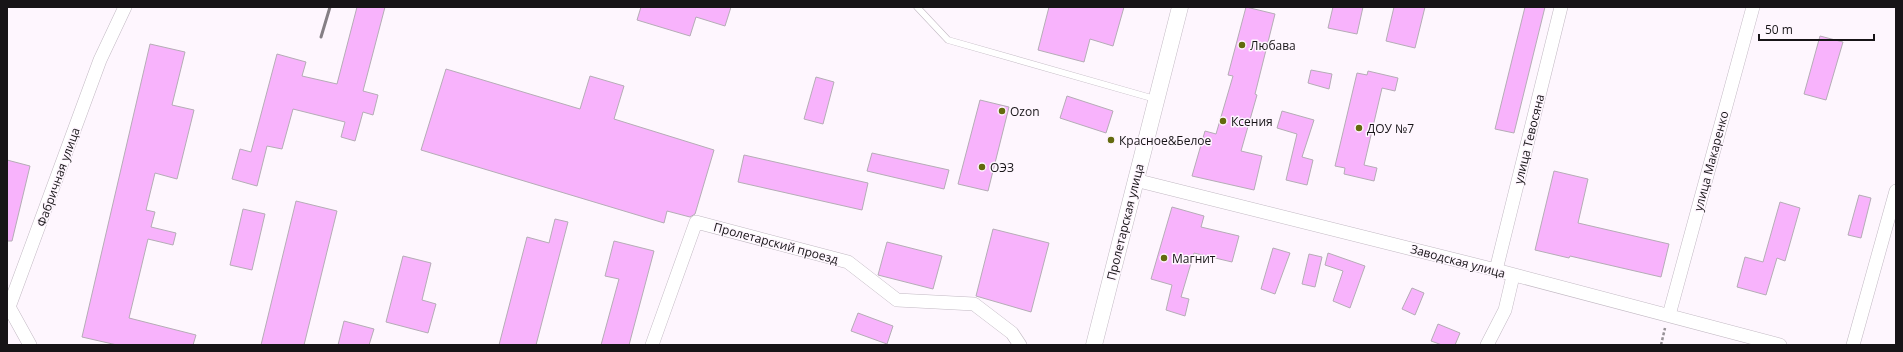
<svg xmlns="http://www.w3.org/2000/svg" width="1903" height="352" font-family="'Open Sans',sans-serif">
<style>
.building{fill:#f8b3fc;stroke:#b5acb6}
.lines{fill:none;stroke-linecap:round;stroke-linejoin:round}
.service-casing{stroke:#c2b9c3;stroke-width:7}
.minor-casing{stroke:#c2b9c3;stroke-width:14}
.tertiary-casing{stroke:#c2b9c3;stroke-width:17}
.path{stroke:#969096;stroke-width:2.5;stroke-dasharray:3 2;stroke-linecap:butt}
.service{stroke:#fff;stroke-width:6}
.minor{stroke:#fff;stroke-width:13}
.tertiary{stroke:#fff;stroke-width:16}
.rail{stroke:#857f85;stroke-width:3}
.poi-dot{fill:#636a0e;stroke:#fef6fe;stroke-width:1.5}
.labels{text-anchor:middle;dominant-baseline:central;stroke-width:3;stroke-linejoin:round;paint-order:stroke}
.poi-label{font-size:12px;fill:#171417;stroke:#fef6fe;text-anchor:start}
.street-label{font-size:12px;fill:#171417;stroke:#fef6fe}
</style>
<rect width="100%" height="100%" fill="#fef6fe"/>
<path class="building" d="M357 7H385L363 91 378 95 373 115 363 112 355 141 341 137 345 122 293 109 282 149 267 146 257 186 232 179 240 149 251 152 277 54 306 62 302 76 337 84Z
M641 7H731L725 26 696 17 690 36 637 20Z
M1049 7H1124L1113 46 1090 39 1084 62 1038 50Z
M1246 7 1275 14 1255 94 1257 95 1241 151 1262 156 1254 190 1192 176 1205 131 1216 134 1233 76 1228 75Z
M1333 7H1363L1357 34 1328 28Z
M1394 7H1425L1415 48 1386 41Z
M1525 7H1545L1514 133 1495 129Z
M1820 36 1843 42 1826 100 1804 94Z
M150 44 185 52 172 105 194 110 177 179 155 173 146 210 155 212 151 227 176 233 173 245 148 239 129 318 196 335 193 345H117L82 337Z
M446 69 580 109 590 76 624 86 614 119 714 150 695 214 690 217 667 211 664 223 421 150Z
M1311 70 1332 74 1329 89 1308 83Z
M1368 71 1398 78 1395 91 1382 88 1364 165 1377 168 1374 181 1344 174 1345 168 1335 166 1357 73 1367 75Z
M816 77 834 82 823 124 804 119Z
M1067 96 1113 111 1106 133 1060 118Z
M980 100 1009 107 988 191 958 184Z
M1282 111 1314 120 1302 157 1313 160 1307 185 1286 180 1297 134 1277 128Z
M872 153 949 170 944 189 867 171Z
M744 155 868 183 862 210 738 182Z
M7 160 30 166 12 241H7Z
M1554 171 1588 179 1578 223 1669 244 1661 277 1570 256 1569 258 1535 250Z
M1859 195 1871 198 1861 238 1848 235Z
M296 201 337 211 304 345H261Z
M1780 202 1800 208 1785 261 1777 258 1766 295 1737 287 1745 257 1763 262Z
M1172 207 1204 216 1201 227 1239 236 1232 262 1194 253 1181 297 1189 299 1185 316 1166 310 1172 285 1151 279Z
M243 209 265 214 252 270 230 265Z
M555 219 568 222 536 345H499L527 237 549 243Z
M993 229 1049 243 1031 312 976 296Z
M614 241 654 251 629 345H601L619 279 605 276Z
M887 242 942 256 933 289 878 275Z
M1273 248 1290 253 1275 294 1261 289Z
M1328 253 1365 266 1350 308 1333 301 1343 271 1325 265Z
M1309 254 1322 257 1315 287 1302 284Z
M403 256 431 263 422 300 436 304 428 333 386 322Z
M1412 288 1424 293 1415 315 1402 309Z
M858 313 893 326 887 344 851 331Z
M344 321 374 329 369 345H338Z
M1438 324 1460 333 1455 345H1442L1431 341Z"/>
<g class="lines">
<g class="service-casing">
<path id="service" d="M917 7 948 40 1155 99"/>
</g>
<g class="minor-casing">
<path id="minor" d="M1135 180 1496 270 1780 345
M1496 270 1561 7
M1669 315 1753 7
M30 345 9 307 100 60 125 7
M652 345 696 222 848 262 897 300 974 304 1012 333 1020 345
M1487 345 1505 310 1513 276
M1853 345 1896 191"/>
</g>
<g class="tertiary-casing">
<path id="tertiary" d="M1094 345 1180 7"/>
</g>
<path class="path" d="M1661 345 1665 328"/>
<use href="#service" class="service"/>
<use href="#minor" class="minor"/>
<use href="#tertiary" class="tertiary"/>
<path class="rail" d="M321 37 330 7"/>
</g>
<g class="poi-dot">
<circle cx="1242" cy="45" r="4"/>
<circle cx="1002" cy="111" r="4"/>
<circle cx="1223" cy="121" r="4"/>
<circle cx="1359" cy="128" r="4"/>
<circle cx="1111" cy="140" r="4"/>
<circle cx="982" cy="167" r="4"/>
<circle cx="1164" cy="258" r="4"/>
</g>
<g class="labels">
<g class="poi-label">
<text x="1250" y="45">Любава</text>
<text x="1010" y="111">Ozon</text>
<text x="1231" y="121">Ксения</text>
<text x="1367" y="128">ДОУ №7</text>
<text x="1119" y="140">Красное&amp;Белое</text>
<text x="990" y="167">ОЭЗ</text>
<text x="1172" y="258">Магнит</text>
</g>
<g class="street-label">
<text transform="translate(1529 139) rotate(-76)">улица Тевосяна</text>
<text transform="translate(1711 161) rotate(-75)">улица Макаренко</text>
<text transform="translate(58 177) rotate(-70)">Фабричная улица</text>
<text transform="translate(1125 222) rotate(-76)">Пролетарская улица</text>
<text transform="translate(776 243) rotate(15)">Пролетарский проезд</text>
<text transform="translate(1458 261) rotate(15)">Заводская улица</text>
</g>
</g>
<rect width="1903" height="352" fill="none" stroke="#171417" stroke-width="16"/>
<path d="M1759 34v6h115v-6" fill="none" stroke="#171417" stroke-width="2"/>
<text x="1765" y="34" font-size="12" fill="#171417" stroke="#fef6fe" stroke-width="3" paint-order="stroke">50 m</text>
</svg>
